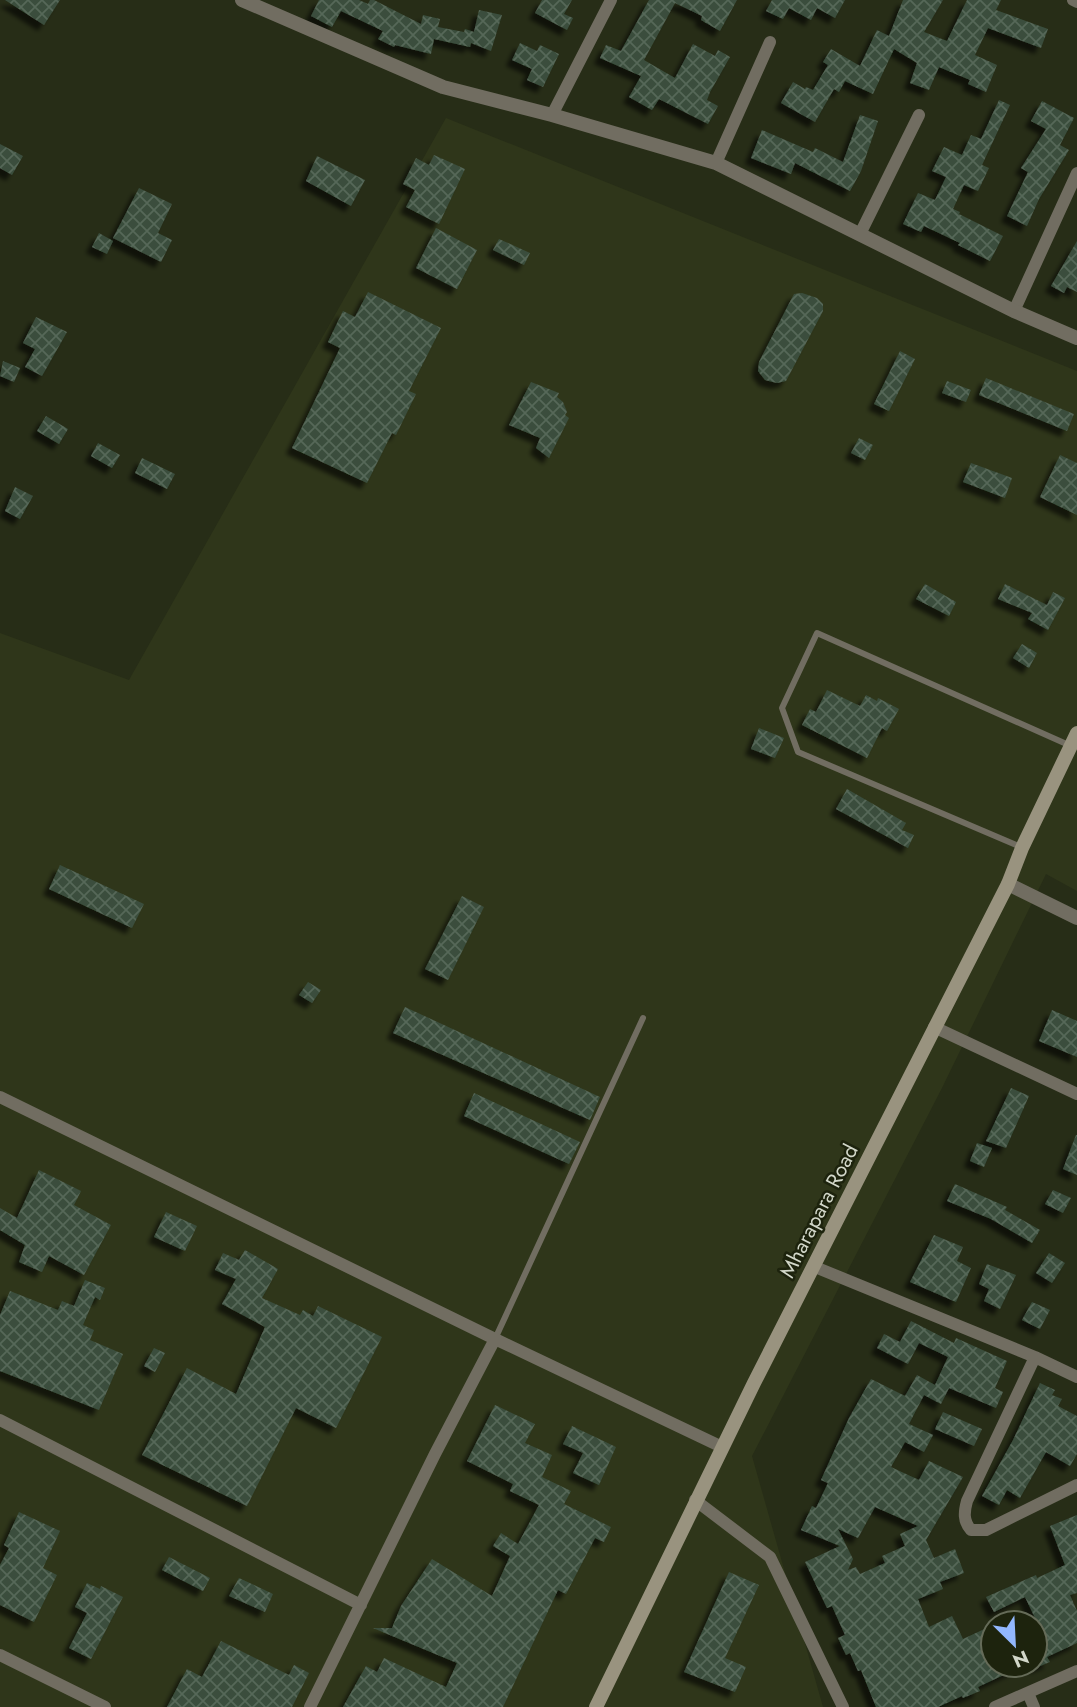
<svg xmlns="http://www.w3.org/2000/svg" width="1077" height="1707" font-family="Jost,sans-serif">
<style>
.built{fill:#2f361a}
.building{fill:url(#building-cross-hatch);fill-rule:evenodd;filter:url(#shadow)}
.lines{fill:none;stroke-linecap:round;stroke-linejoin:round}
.service{stroke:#716d61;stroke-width:6}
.minor{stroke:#716d61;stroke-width:12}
.tertiary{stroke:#716d61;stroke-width:14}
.secondary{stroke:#99937f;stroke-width:14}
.labels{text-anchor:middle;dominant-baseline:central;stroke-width:5;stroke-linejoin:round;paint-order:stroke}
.street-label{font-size:21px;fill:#d2d7c9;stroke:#1d230d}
</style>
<defs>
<pattern id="building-cross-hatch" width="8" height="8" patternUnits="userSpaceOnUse" patternTransform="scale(1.75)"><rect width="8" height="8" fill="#3a4e3d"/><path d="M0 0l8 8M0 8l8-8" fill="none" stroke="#566758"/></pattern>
<filter id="shadow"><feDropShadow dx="-6" dy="6" stdDeviation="2" flood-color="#0009"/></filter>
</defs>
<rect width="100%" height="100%" fill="#272d17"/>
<path class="built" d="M446 118 1077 371V891L1046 874 942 1088 752 1456 823 1707H0V633L129 680Z"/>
<path class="building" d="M5 0H60L44 25Z
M319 0H359L368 4 370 0H374L421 24 423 15 440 19 438 27 464 32 465 29 474 32 479 10 502 15 491 51 471 43 470 47 434 39 431 54 395 45 394 47 378 39 383 31 341 11 332 27 311 16Z
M542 0H572L564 14 573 18 567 30 535 13Z
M649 0H737L720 31 701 20 702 16 675 3 644 60 675 78 693 44 715 56 718 50 730 57 710 92 707 100 718 106 708 124 659 99 652 110 629 97 641 76 600 58 606 45 621 51Z
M772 0H845L835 18 817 8 811 20 789 8 783 19 766 11Z
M903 0H943L924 32 947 41 967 0H1001L996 10 1048 29 1041 48 988 28 975 55 997 65 986 92 968 84 970 80 939 67 929 90 910 83 917 63 894 49 873 94 845 81 839 92 834 89 815 122 781 103 793 82 805 89 806 87 813 90 828 65 823 62 831 49 860 66 877 30 889 36Z
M520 43 537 51 540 45 559 54 543 87 527 80 532 69 512 60Z
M999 100 1010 105 982 165 989 168 978 191 964 185 953 209 960 212 959 214 1003 236 990 261 958 245 960 243 924 226 921 232 903 224 918 193 935 200 946 177 932 171 944 147 962 155 971 135 981 139Z
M1042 101 1074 118 1060 145 1069 150 1039 199 1027 226 1007 216 1028 172 1021 168 1046 129 1031 121Z
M860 115 878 121 861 171 850 191 795 163 791 174 751 158 762 130 813 152 815 148 843 162Z
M0 144 23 156 12 175 0 168Z
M434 155 465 169 439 224 406 207 415 190 403 184 416 158 429 165Z
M317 156 365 180 351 206 306 181Z
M139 188 172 204 158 233 172 240 161 262 113 238Z
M436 228 477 250 457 289 416 268Z
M99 233 113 241 107 254 92 247Z
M499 239 530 253 524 265 493 250Z
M1077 241V292L1067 287 1064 293 1051 286Z
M368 292 441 328 409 391 416 394 396 435 392 433 367 483 292 448 340 348 328 342 343 311 355 317Z
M802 293 817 298 823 304V311L786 381 777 383 765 380 758 371 759 362 794 294Z
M36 317 67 332 42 376 25 367 35 349 23 343Z
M900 351 915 359 889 411 874 404Z
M3 361 20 368 14 382 0 376Z
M986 378 1074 414 1067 431 979 395Z
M947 381 971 390 966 402 942 393Z
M531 382 559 393 557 397 563 402 567 412 565 415 569 418 549 458 536 448 540 438 509 425Z
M46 416 68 429 59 444 37 431Z
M859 438 873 445 865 460 851 453Z
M98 443 120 455 112 468 91 456Z
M1060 455 1077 463V515L1040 497Z
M142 458 175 474 167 489 135 473Z
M971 463 1012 478 1005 498 963 482Z
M15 487 33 496 20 519 5 511Z
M925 584 956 602 949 616 916 599Z
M1005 584 1047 605 1053 592 1065 598 1048 630 1028 619 1032 613 998 599Z
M1022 644 1037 653 1029 668 1013 658Z
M827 690 860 706 866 695 877 701 878 698 899 709 887 731 882 728 867 758 802 725 810 709 816 712Z
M759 728 784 738 775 758 751 749Z
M847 789 906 823 902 830 914 835 908 848 836 809Z
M60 865 144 904 132 928 49 889Z
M462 896 484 907 448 980 425 969Z
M308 982 321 990 312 1003 299 995Z
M405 1007 600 1097 590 1120 393 1033Z
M1052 1010 1077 1021V1057L1039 1041Z
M1011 1088 1029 1096 1006 1148 986 1141Z
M474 1093 580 1142 569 1164 464 1116Z
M1076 1135H1077V1175L1063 1169Z
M977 1143 992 1148 984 1167 970 1161Z
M39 1170 81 1191 74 1205 111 1225 84 1275 49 1256 42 1272 19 1262 25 1245 0 1230V1208L17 1218Z
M955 1184 1007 1207 1005 1210 1040 1230 1032 1243 991 1219 947 1201Z
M1053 1190 1071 1198 1063 1213 1045 1204Z
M166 1212 197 1226 185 1251 154 1237Z
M934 1235 963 1247 957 1261 971 1268 956 1302 910 1282Z
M245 1250 278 1269 262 1298 300 1315 303 1310 313 1316 318 1306 382 1337 336 1428 296 1408 247 1506 142 1455 187 1368 236 1394 265 1327 222 1304 236 1279 215 1270 223 1253 239 1260Z
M1049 1253 1065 1263 1052 1283 1036 1273Z
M987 1264 1016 1275 1000 1309 984 1301 989 1289 979 1284Z
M85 1280 105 1288 100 1300 95 1297 83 1325 94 1330 90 1340 123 1354 99 1410 0 1371V1315L10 1291 58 1310 62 1301 74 1306Z
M1032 1302 1050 1310 1040 1329 1022 1320Z
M911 1321 954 1343 956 1338 1007 1361 995 1388 1003 1392 996 1408 949 1388 941 1404 924 1395 909 1424 933 1435 924 1452 905 1442 891 1467 919 1480 929 1461 963 1477 926 1540 934 1558 955 1549 964 1573 940 1582 943 1589 918 1599 929 1627 952 1616 963 1639 993 1625V1665H1025L978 1687 980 1691 963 1698 962 1696 938 1707H876L861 1670 858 1671 850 1653 846 1655 838 1638 845 1635 832 1606 827 1608 805 1562 840 1546 801 1530 812 1506 816 1508 828 1483 821 1480 849 1418 871 1379 905 1396 917 1375 935 1385 948 1357 919 1343 908 1364 877 1348 884 1334 900 1342ZM875 1507 918 1526 900 1534 905 1546 882 1556 885 1563 860 1574 856 1567 848 1570 853 1559 838 1529 858 1538Z
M154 1348 165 1353 155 1372 144 1366Z
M1040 1383 1055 1390 1052 1395 1062 1399 1058 1406 1077 1416V1454L1070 1466 1046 1452 1020 1498 1007 1490 999 1505 982 1496 1013 1440Z
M495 1405 535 1424 525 1443 552 1455 542 1477 571 1491 564 1504 611 1527 604 1542 595 1538 566 1594 558 1590 503 1707H343L366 1666 377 1672 384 1658 446 1687 457 1663 373 1628H392L401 1606 432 1559 492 1596 510 1556 493 1546 501 1533 518 1544 539 1505 510 1491 513 1484 467 1461Z
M943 1412 982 1429 974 1446 935 1429Z
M572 1426 616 1447 599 1485 573 1473 583 1453 563 1444Z
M19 1512 60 1531 43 1568 57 1575 34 1622 0 1605V1565L9 1548 4 1545Z
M1077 1515V1593L1070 1595 1077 1611V1643L1047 1657 1050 1662 1035 1668V1618L1025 1597 994 1612 986 1597 1036 1575 1037 1578 1065 1565 1050 1526Z
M169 1557 210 1578 203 1591 162 1570Z
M729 1572 759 1585 725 1658 746 1667 735 1692 684 1672Z
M239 1578 273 1594 265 1612 229 1596Z
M87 1583 100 1589 101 1586 123 1597 91 1659 69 1648 87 1613 75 1607Z
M221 1641 289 1675 294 1665 309 1673 292 1707H167L187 1669 202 1677Z"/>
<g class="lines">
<path class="service" d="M1021 847 798 752 782 708 817 633 1071 746
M495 1339 643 1018"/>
<path class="minor" d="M1073 0 1077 2
M552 115 611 0
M716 163 770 42
M860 234 919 115
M1014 311 1077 173
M934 1027 1077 1094
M0 1097 495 1339 722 1447
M815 1267 1035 1357 1077 1377
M1035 1357 967 1501C964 1512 963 1521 971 1530H986L1077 1485
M0 1420 361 1605
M695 1500 770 1557 843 1707
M0 1655 105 1707
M1028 1693 1034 1707
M310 1707 435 1454 495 1339
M995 1707 1077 1671"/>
<path class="tertiary" d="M242 0 443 87 552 115 716 163 1014 311 1077 338
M1008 884 1077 918"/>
<path class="secondary" d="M596 1707 754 1383 1008 884 1022 848 1077 733"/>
</g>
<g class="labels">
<g class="street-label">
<text transform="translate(819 1211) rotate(-63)">Mharapara Road</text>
</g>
</g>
<g transform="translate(1014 1644) rotate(156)"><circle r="33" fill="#1d230d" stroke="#656b58" stroke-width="2"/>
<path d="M0-5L12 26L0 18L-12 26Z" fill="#92b7fd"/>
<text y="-10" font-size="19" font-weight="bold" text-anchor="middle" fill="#d2d7c9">N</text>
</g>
</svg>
